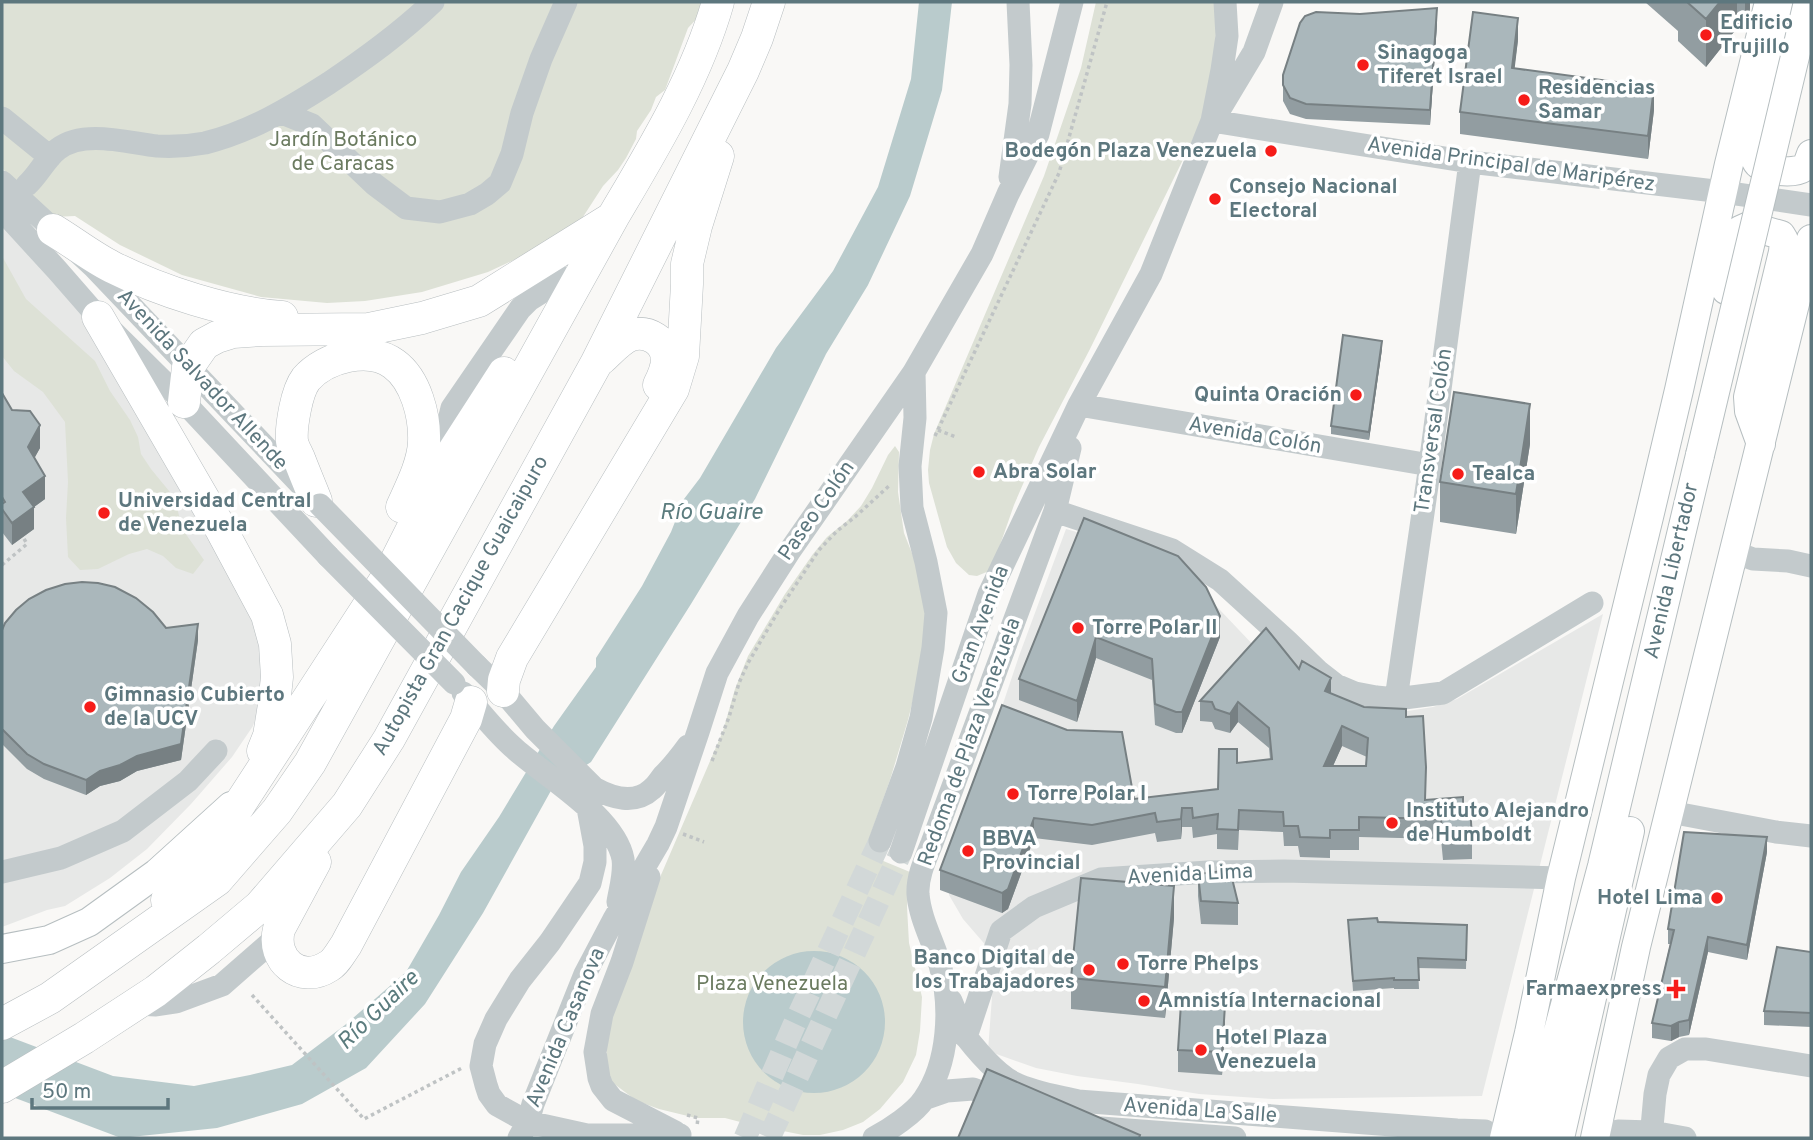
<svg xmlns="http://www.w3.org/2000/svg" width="1813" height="1140" font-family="Overpass,sans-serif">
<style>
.built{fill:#e7e8e7}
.green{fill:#dde1d6}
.water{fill:#b9cbcc}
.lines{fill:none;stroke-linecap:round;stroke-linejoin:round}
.minor-tunnel{stroke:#d2d8d8;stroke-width:23;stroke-dasharray:23 11;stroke-linecap:butt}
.major-casing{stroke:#b6bec0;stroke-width:30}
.highway-casing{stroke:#b8bec0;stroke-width:33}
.path{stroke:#bfc3c4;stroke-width:3.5;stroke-dasharray:3.5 3.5;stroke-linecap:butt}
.minor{stroke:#c3cacc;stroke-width:23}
.major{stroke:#fff;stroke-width:28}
.highway{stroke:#fff;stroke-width:32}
.major-bridge-casing{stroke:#b6bec0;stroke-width:30;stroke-linecap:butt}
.minor-bridge{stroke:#c3cacc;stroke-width:23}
.major-bridge{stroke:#fff;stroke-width:28}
.wall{fill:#929da1;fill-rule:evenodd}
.shaded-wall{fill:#778083}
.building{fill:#aab7bb;stroke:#778083;stroke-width:2;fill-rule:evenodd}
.poi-dot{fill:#f61c19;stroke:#fff;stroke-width:2.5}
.labels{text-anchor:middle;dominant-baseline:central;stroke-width:7;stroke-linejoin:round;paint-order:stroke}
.poi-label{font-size:21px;font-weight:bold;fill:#5d777e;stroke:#fff;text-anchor:start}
.park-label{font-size:21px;fill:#6b7b60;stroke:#fff}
.street-label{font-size:21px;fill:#5d777e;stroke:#fff}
.water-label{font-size:23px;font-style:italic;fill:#5b7c7e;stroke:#fff}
</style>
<rect width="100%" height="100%" fill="#f9f8f6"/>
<path class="built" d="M2 157 38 187 6 230 80 302 265 629 261 700 253 726 232 757 191 804 147 849 110 878 65 906 47 910 2 927Z
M1066 529 1126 546 1201 590 1275 668 1356 708 1386 711H1408L1433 707 1457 699 1603 614 1482 1096 1272 1099 1199 1094 1138 1084 1077 1076 1036 1068 988 1051 995 956 963 919 949 895 948 880 959 835 1019 656Z"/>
<path class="green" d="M2 2H706L702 13 688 28 665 90 656 97 651 110 637 131 636 139 626 158 618 170 603 186 581 220 531 252 488 272 422 292 365 301 327 303 261 297 182 275 120 245 75 216 53 217 2 168Z
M1096 2H1218L1214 63 1200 125 1090 349 1039 447 1014 505 993 565 989 571 977 576 969 575 956 563 947 547 941 526 929 483 928 470 930 450 934 434 1044 176 1081 68Z
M2 256 26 299 95 361 110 391 130 420 138 437 141 454 151 469 174 497 183 530 204 560 193 574 176 568 163 556 147 549 129 554 98 569 80 570 68 557 66 518 68 482 65 422 43 392 14 371 2 356Z
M895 446 899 452 898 492 904 533 930 599 918 680 908 720 890 780 864 853 910 872 907 907 909 943 922 997 920 1031 916 1055 903 1082 880 1109 863 1122 843 1130 820 1135H803L748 1124 725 1118H696L659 1109 637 1101 613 1083 607 1072 606 1029 661 875 723 731 735 689 748 656 785 594 813 554 827 537 847 521 861 506 872 488 888 455Z"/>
<path class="water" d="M919 2H952L942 90 910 196 868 285 826 354 755 499 691 604 591 762 553 787 483 913 425 1004 366 1068 302 1104 217 1128 121 1138 2 1093V1034L113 1076 194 1086 250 1075 292 1065 345 1025 406 972 439 915 461 872 499 817 554 726 596 667V658L642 586 671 532 684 499 700 478 776 348 833 271 878 187 911 79Z
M743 1022a71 71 0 1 1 142 0a71 71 0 1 1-142 0Z"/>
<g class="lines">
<path class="minor-tunnel" d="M745 1138 794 1025 880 841
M769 1138 901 852"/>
<g class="major-casing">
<path id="major" d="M1791 2 1757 139C1756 145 1754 155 1756 161 1761 172 1794 174 1803 168 1808 165 1809 159 1811 154
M1726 290 1737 239 1740 230 1749 226 1781 235 1784 240 1783 252 1748 397 1749 411 1761 444
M2 949 49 940 89 922 157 873 231 806
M1504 1138 1529 1033 1561 878 1649 517 1679 390 1729 164 1769 2
M1532 1138 1545 1080 1602 866 1700 455
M1560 1138 1630 831
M1595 1138 1636 947 1811 239"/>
</g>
<g class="highway-casing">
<path id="highway" d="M53 230C73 242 92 257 112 267 160 291 228 313 282 317
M98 317 221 529 267 615 275 644 277 677 274 705 269 736 263 751
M601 359C610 351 620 339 631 335 648 330 666 341 667 359 667 368 663 377 659 385
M184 402 188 367 204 344 217 337 233 332 261 330 369 329 422 318 479 301 609 220
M316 501C311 488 305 474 300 461 298 455 293 448 292 441 291 431 293 419 295 409 297 399 300 387 306 379 325 357 369 345 394 364 416 380 425 416 424 442 423 464 411 487 402 507
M503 691 504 680 512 658 673 389 683 356 687 284V264L696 226 718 156
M315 862 279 929C271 960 300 985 329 966 336 962 341 952 346 945L466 719 471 702
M167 900 191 874 219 836 390 573 444 466 504 373
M2 1024 50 998 217 880 277 811 310 763 613 217C653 149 696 79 718 2
M2 1087 84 1038 156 991 209 949 260 906 347 805 389 739 597 362 743 71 757 38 769 2"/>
</g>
<path class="path" d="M938 430 956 437
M935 436 1059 173 1107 2
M2 565 27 544 23 537
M712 761 729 717 739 683 748 663 779 610 819 550 837 531 855 517 890 485
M683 834 704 842
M252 995 364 1119 462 1068
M687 1115 698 1118 697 1126"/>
<path class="minor" d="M1221 107 1254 52 1272 2
M282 113 312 125 374 184 406 208 440 212 470 204 487 194 500 183 512 154 522 113 541 59 566 2
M2 118 50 157
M1212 121 1470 162 1723 192 1811 205
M1010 177 1020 104 1021 65 1018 2
M2 182 94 267 308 492
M27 185C39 174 46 158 58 149 84 129 129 143 157 146 173 147 189 146 205 143 250 132 290 108 329 83 366 58 401 33 433 2
M2 210 57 270 98 317 184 402 328 556
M1079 405 1430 465
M443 463 442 449 452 408 520 309 529 300 564 278
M1055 511 1172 550 1220 580 1287 641 1318 671 1336 685 1355 693 1376 697 1396 699 1443 693 1592 603
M1734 552 1753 559 1788 561 1811 566
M477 666 503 691 535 729 594 788C612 798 635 805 652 789 656 786 659 781 663 776 672 767 680 757 688 746
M463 693C480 711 496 733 515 749 546 777 615 816 623 859 625 874 620 889 618 902
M1396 699 1430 465 1470 162
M588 808 595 846V862L590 883 550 942 520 980 496 1019 485 1044 481 1066 486 1085 489 1094 497 1105 528 1122 587 1135H680
M1670 812 1776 832 1811 836
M880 841 907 767 921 718 933 648 936 613 926 562 912 508 910 466 915 418 914 372
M901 852 989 594 1079 405 1151 274 1212 121 1222 70 1227 36 1225 2
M2 872 61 858 123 831 188 781 216 751
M649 877 622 962 602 1014 595 1052 599 1078 602 1086 613 1100 675 1132
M951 1001 966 1037 1001 931 1034 907 1101 879 1208 872 1284 871 1561 878
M137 1004 156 1005 176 1002 222 985 277 937
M957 1025C971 1044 993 1072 1014 1083 1034 1093 1057 1096 1078 1101L1457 1130 1485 1131
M924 1099 947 1091 973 1089 1005 1101
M1101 1128 1235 1138
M1618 1131 1652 1132 1685 1138
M519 1138 528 1122 533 1104 585 974 614 919 658 844 666 827 698 732 717 673 748 616 789 552 914 372 982 254 1008 194 1038 134 1072 2
M874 1138C889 1130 915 1113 924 1099 949 1063 952 1006 940 965 933 941 920 919 918 894 917 876 926 858 932 843L1055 511 1070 448
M1651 1138 1655 1094 1659 1075 1669 1058 1685 1049H1706L1811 1066"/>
<use href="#major" class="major"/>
<use href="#highway" class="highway"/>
<g class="major-bridge-casing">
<path id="major-bridge" d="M1700 455 1808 2"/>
</g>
<path class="minor-bridge" d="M320 505 477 666
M328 556 454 683"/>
<use href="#major-bridge" class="major-bridge"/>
</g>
<path class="wall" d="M1645 2H1750V9L1745 31 1737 28 1706 67 1678 41V31Z
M1437 24 1430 125 1306 119 1290 114 1283 101V75Z
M1518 40 1514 69 1654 110 1648 159 1460 134V112Z
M1382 349 1369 440 1331 434V426Z
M2 393 12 410 40 448 34 458 45 499 34 507V529L12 545 2 532Z
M1530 444 1516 534 1440 522V482Z
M1084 518 1220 637 1182 733H1176L1155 725 1152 680 1096 658 1077 722 1019 700V679Z
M166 628 198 640 181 760 137 771 120 781 100 786 86 795 44 779 27 769 2 744V630Z
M1299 669 1331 693 1364 707 1406 717 1426 800 1463 805 1472 839V859L1443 860 1441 839 1359 837V850H1330V858L1300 857 1298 846H1284L1283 832 1239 830 1238 850 1217 849V834L1193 838 1192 827H1182L1181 839 1157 842 1155 833 1092 845 1034 838 1008 909 1002 913 940 890V870L1002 705 1134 799 1218 789 1237 763 1270 759 1269 748 1238 722 1230 733 1215 729 1212 722 1200 721V701ZM1342 746 1367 757 1366 766H1333Z
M1767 852 1747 960 1708 952 1689 1035 1679 1037 1671 1041 1652 1038V1023L1670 944H1668V929Z
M1198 874 1238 903V925L1201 924 1198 896Z
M1174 918 1165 1018 1071 1009V978Z
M1348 920 1467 925 1466 969 1418 968 1419 989H1394V988L1353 991Z
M1811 952V1027L1764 1025V1011Z
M1225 1028 1222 1075 1178 1072V1050Z"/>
<path class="shaded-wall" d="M1720 2H1737V28L1706 67V19Z
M1745 2H1750V9L1745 31Z
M1437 8V24L1430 125V110Z
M1518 18V40L1512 91V68Z
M1654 87V110L1648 159V136Z
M1382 341V349L1369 440V432Z
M1530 404V444L1516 534V494Z
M40 425V448L28 470V447Z
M45 476V499L34 507V529L12 545V523L23 492Z
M1220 616V637L1182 733V712Z
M198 624V640L181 760 137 771 120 781 100 786 86 795V780L100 771Z
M1096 637V658L1077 722V701Z
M1331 678V698L1325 691Z
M1238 702V722L1230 733V714Z
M1342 726V746L1324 786V766Z
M1182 808V827L1181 839V819Z
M1034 818V838L1008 909 1002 913V893Z
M1767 837V852L1747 960V945Z
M1174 886V918L1165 1018V987Z
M1708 937V952L1689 1035V1020Z
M1225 1005V1028L1222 1075V1052Z
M1679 1022V1037L1671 1041V1026Z"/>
<path class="building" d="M1687 2H1720L1706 19Z
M1437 8 1430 110 1306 104 1290 98 1283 85V75L1300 23 1305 16 1316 12 1360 14Z
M1473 12 1518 18 1512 68 1654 87 1648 136 1460 112Z
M1343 335 1382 341 1369 432 1331 426Z
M1454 392 1530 404 1516 494 1440 482Z
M2 393 12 410 30 411 40 425 28 447 45 476 23 492 34 507 12 523 2 509V504L5 502 2 497Z
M1084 518 1178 556 1206 587 1220 616 1182 712H1176L1155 704 1152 659 1096 637 1077 701 1019 679Z
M82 582 98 583 115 587 136 598 153 612 166 628 198 624 181 744 137 756 120 765 100 771 86 780 44 764 27 754 2 729V630L5 623 16 610 29 599 46 590 65 584Z
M1266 628 1299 669 1302 661 1331 678 1325 691 1364 707 1406 709V717L1423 716 1426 767 1425 800 1463 797V805L1470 804 1472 839 1443 841 1441 819 1359 817V830H1330V838L1300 837 1298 826H1284L1283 812 1239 810 1238 830 1217 829 1218 814 1193 818 1192 808H1182L1181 819 1157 822 1155 813 1092 825 1034 818 1008 889 1002 893 940 870 1002 705 1067 730 1122 732 1134 799 1218 789 1219 749H1237V763L1272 759 1269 728 1238 702 1230 714 1215 709 1212 702 1200 701ZM1342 726 1368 738 1366 766H1324Z
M1684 832 1767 837 1747 945 1708 937 1689 1020 1679 1022 1671 1026 1652 1023 1674 930 1668 929Z
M1230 870 1238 903 1201 901 1198 874Z
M1081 878 1174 886 1165 987 1071 978Z
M1377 918 1378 922 1467 925 1466 960 1418 958 1419 980H1394V978L1353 981 1348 920Z
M1777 947 1811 952V1013L1764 1011Z
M1181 1003 1225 1005 1222 1052 1178 1050Z
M987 1069 1140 1135 1139 1138H958Z"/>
<g class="poi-dot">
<circle cx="1706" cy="35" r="7"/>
<circle cx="1363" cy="65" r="7"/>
<circle cx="1524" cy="100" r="7"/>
<circle cx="1271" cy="151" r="7"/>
<circle cx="1215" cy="199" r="7"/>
<circle cx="1356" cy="395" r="7"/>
<circle cx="979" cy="472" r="7"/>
<circle cx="1458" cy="474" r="7"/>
<circle cx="104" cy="513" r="7"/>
<circle cx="1078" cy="628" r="7"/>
<circle cx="90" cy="707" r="7"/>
<circle cx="1013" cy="794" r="7"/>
<circle cx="1392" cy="823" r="7"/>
<circle cx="968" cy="851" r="7"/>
<circle cx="1717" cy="898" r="7"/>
<circle cx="1123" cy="964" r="7"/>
<circle cx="1089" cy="970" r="7"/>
<path d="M1672.5 978.5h7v7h7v7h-7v7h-7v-7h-7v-7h7z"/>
<circle cx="1144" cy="1001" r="7"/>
<circle cx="1201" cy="1050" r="7"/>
</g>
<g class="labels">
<g class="poi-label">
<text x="1720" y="23">Edificio<tspan x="1720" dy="24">Trujillo</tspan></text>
<text x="1377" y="53">Sinagoga<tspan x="1377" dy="24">Tiferet Israel</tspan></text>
<text x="1538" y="88">Residencias<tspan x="1538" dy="24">Samar</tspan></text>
<text x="1257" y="151" text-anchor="end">Bodegón Plaza Venezuela</text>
<text x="1229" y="187">Consejo Nacional<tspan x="1229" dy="24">Electoral</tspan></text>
<text x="1342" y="395" text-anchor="end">Quinta Oración</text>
<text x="993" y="472">Abra Solar</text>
<text x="1472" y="474">Tealca</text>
<text x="118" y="501">Universidad Central<tspan x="118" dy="24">de Venezuela</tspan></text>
<text x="1092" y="628">Torre Polar II</text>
<text x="104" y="695">Gimnasio Cubierto<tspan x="104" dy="24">de la UCV</tspan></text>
<text x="1027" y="794">Torre Polar I</text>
<text x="1406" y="811">Instituto Alejandro<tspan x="1406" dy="24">de Humboldt</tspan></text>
<text x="982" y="839">BBVA<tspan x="982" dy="24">Provincial</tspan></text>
<text x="1703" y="898" text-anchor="end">Hotel Lima</text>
<text x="1075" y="958" text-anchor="end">Banco Digital de<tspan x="1075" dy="24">los Trabajadores</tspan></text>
<text x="1137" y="964">Torre Phelps</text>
<text x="1662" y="989" text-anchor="end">Farmaexpress</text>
<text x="1158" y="1001">Amnistía Internacional</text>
<text x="1215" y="1038">Hotel Plaza<tspan x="1215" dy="24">Venezuela</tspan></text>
</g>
<g class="park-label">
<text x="343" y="140">Jardín Botánico<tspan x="343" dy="24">de Caracas</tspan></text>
<text x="772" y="984">Plaza Venezuela</text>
</g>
<g class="street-label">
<text transform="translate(1511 165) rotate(8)">Avenida Principal de Maripérez</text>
<text transform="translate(202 380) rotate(47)">Avenida Salvador Allende</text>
<text transform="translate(1434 431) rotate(-82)">Transversal Colón</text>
<text transform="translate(1255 436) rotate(10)">Avenida Colón</text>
<text transform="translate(817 511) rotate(-55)">Paseo Colón</text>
<text transform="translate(1672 571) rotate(-77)">Avenida Libertador</text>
<text transform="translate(461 606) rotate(-61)">Autopista Gran Cacique Guaicaipuro</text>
<text transform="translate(981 625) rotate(-69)">Gran Avenida</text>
<text transform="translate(970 742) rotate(-70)">Redoma de Plaza Venezuela</text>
<text transform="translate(1190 875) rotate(-3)">Avenida Lima</text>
<text transform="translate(566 1028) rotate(-67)">Avenida Casanova</text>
<text transform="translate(1200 1111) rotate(4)">Avenida La Salle</text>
</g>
<g class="water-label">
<text x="711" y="513">Río Guaire</text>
<text transform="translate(379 1011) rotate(-44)">Río Guaire</text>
</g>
</g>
<rect width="1813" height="1140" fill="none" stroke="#5d777e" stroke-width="7"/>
<path d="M32 1098v10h136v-10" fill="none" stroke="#5d777e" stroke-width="3.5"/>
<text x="42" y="1098" font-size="21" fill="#5d777e" stroke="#ffffff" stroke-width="5" paint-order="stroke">50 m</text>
</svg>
